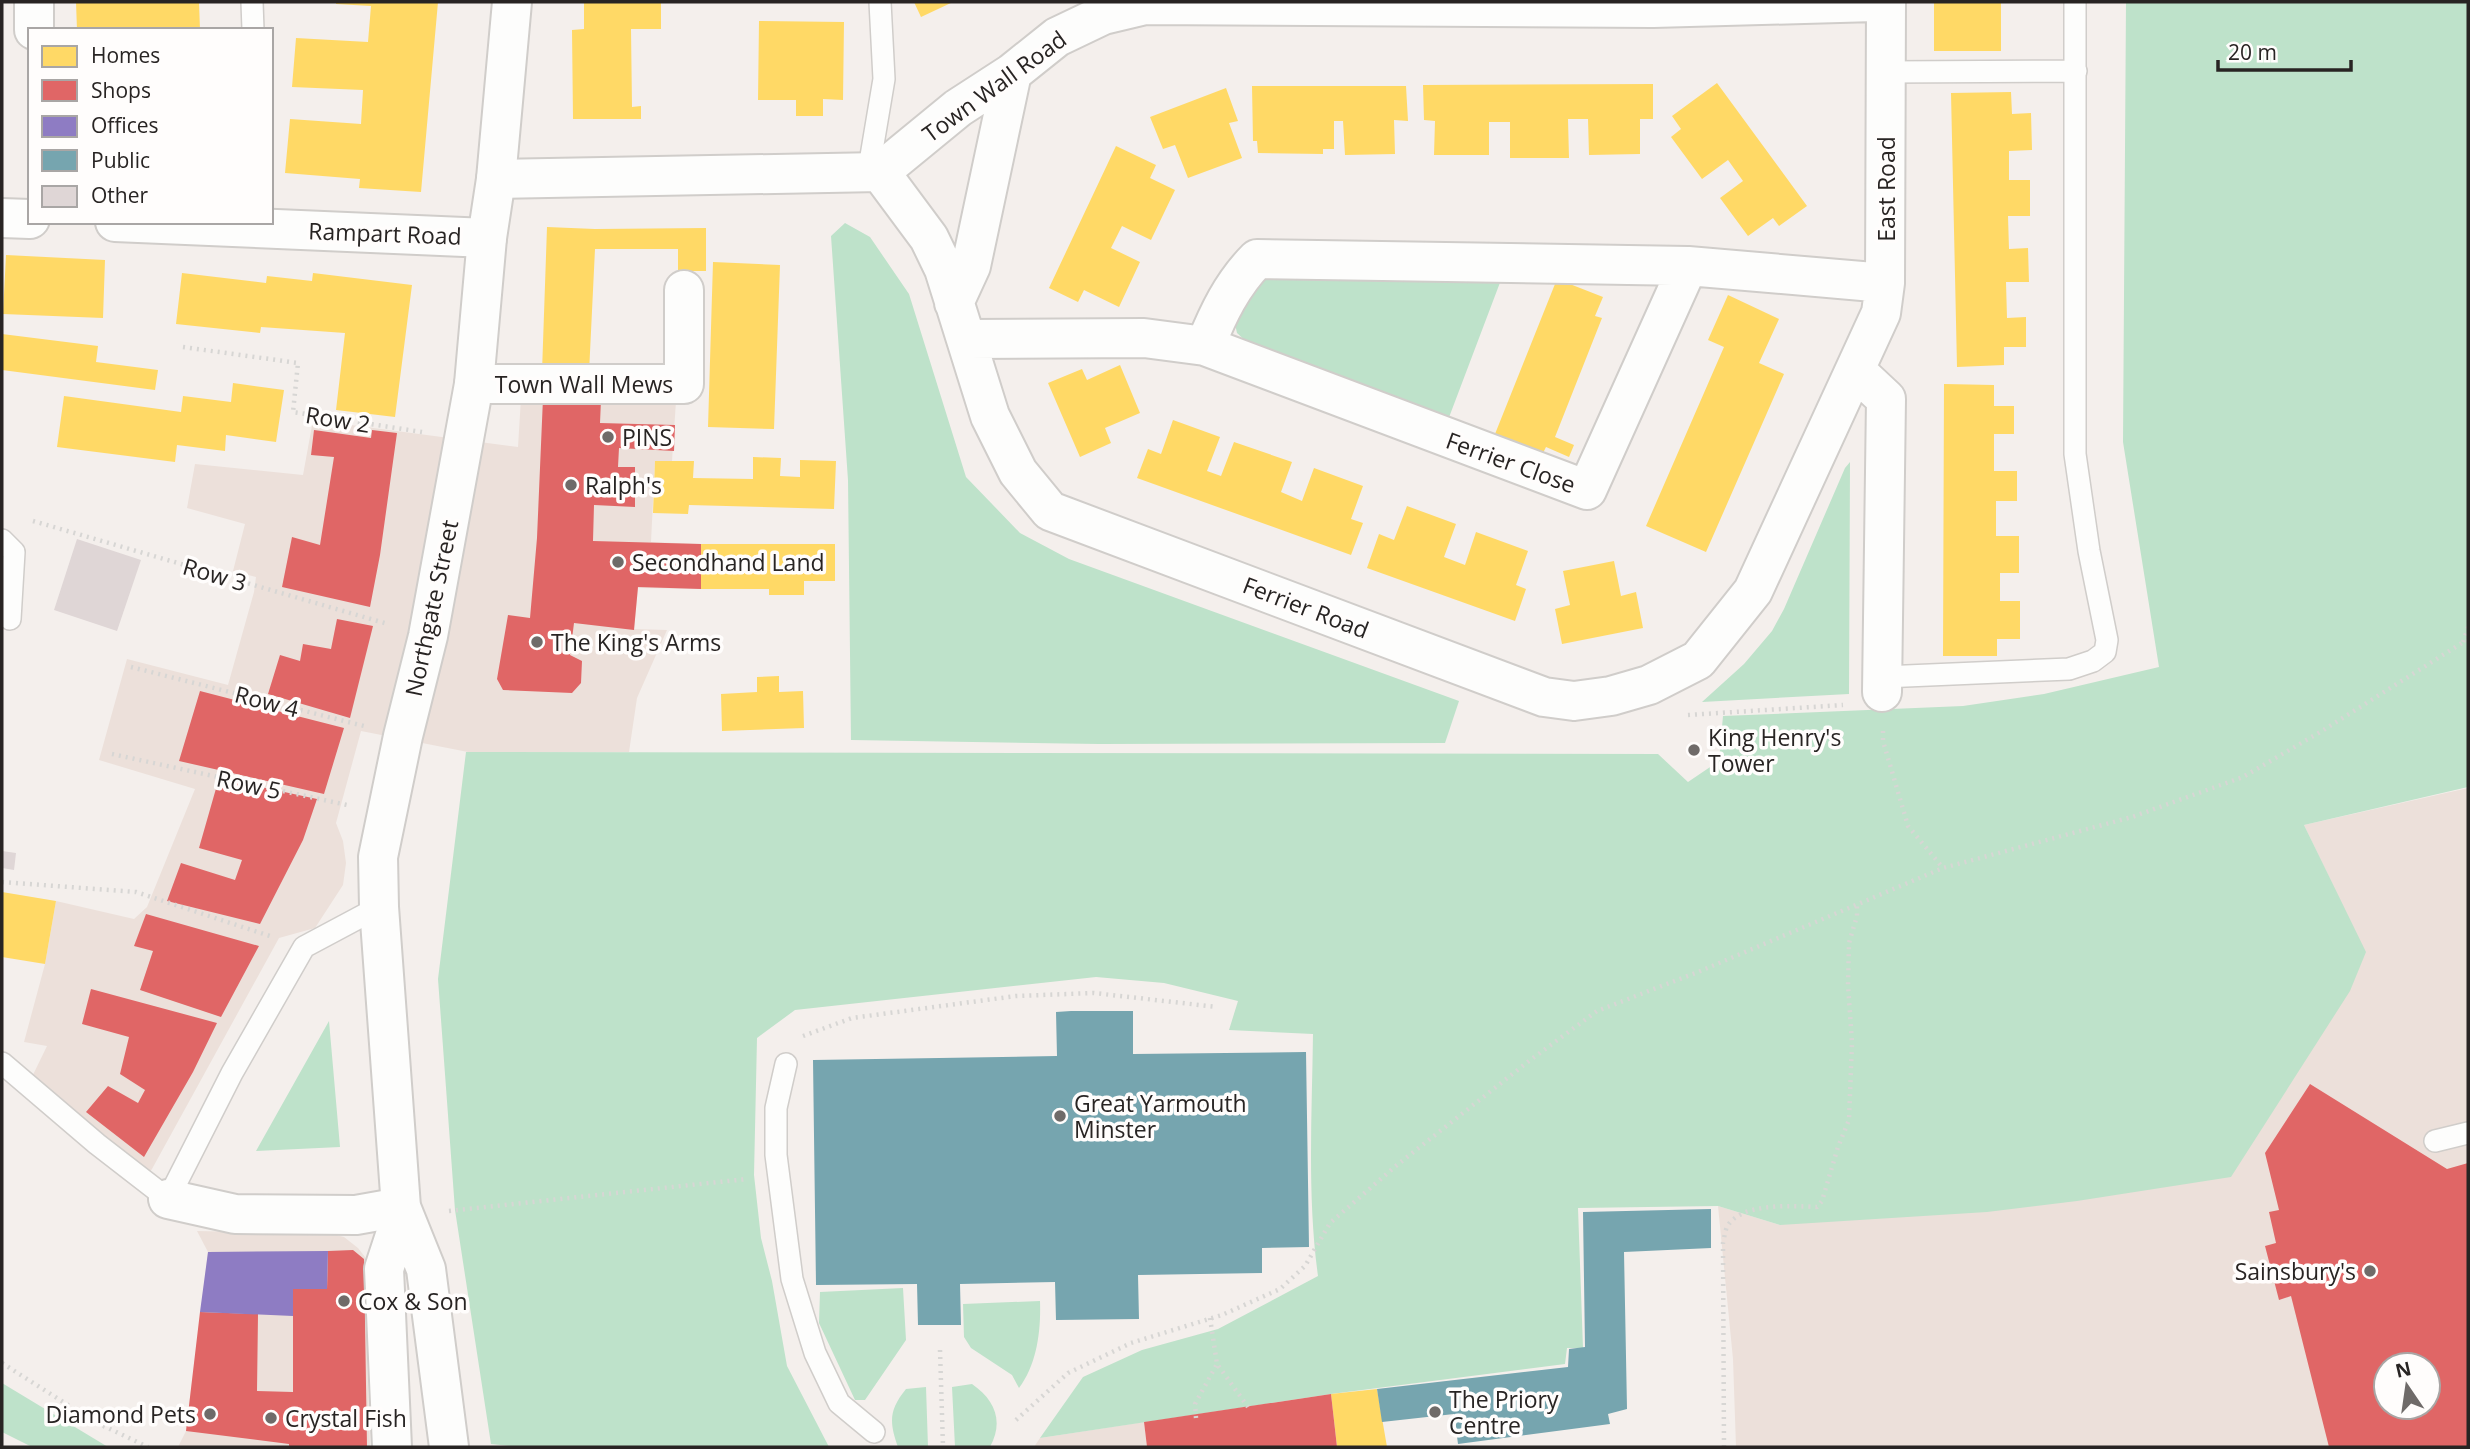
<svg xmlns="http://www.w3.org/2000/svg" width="2470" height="1449" font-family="'Open Sans',sans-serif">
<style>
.built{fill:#ece0da;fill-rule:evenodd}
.green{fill:#bee2ca}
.homes{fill:#ffd966}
.shops{fill:#e06666;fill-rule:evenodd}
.offices{fill:#8e7cc3}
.public{fill:#76a5af}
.building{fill:#dfd6d6}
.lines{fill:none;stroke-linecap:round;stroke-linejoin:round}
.service-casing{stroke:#d0cdca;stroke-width:24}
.minor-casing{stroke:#d0cdca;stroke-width:42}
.tertiary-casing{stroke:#d0cdca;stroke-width:42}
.path{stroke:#d7d6d4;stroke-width:4.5;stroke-dasharray:2 5;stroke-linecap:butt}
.service{stroke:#fdfdfc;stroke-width:21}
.minor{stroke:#fdfdfc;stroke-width:38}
.tertiary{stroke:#fdfdfc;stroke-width:38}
.poi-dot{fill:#6f6b69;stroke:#fffdfc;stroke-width:2.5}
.labels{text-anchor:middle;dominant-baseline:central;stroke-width:7;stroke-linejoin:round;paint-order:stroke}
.street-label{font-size:23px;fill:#282423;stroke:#fffdfc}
.poi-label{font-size:23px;fill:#282423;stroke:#fffdfc;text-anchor:start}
</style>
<rect width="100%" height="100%" fill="#f4efec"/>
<path class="built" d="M521 398 676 401 672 461H655L651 542 701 544V589L638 588 634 629 667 630 637 698 629 752H468L361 731 336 823 343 841 346 863 343 885 315 928 279 938 152 1169 142 1181 29 1083 47 1046 24 1042 45 964 56 901 134 919 147 907 195 789 99 760 127 659 228 685 254 592 256 577 233 571 245 524 187 508 195 464 303 475 313 420 518 447Z
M2468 788V1447H1736L1733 1359 1718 1206 1780 1225 2365 952 2304 825ZM2386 1365H2428V1407H2386Z
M197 1231 332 1234 344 1237 358 1248 365 1257 368 1268 367 1357 370 1447H178L186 1431 208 1252Z
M1144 1422 1147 1447H1034L1040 1438Z"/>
<path class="green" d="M2126 2H2468V787L2304 825 2366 952 2350 991 2231 1177 2077 1201 1987 1212 1780 1225 1718 1206 1578 1208 1583 1348H1567L1565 1364 1331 1394 1040 1438 1083 1377 1142 1350 1218 1329 1318 1276C1307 1196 1312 1114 1313 1034L1229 1030 1238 1001 1164 983 1096 977 795 1010 757 1038 754 1175 761 1238 772 1281 787 1366 829 1447H521L491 1444 455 1210 438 979 466 752 1658 754 1688 782 1719 761 1723 716 1963 706 2044 694 2159 667 2123 442Z
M845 223 870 237 909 294 966 477 1020 533 1069 559 1459 701 1445 743 1099 744 851 740 848 480 831 236Z
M1271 270 1504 272 1448 420 1252 347 1237 333 1233 315Z
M1850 462 1849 694 1702 702 1744 664 1772 631 1784 609 1845 468Z
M329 1021 340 1147 256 1151Z
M903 1288 906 1340 865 1400H855L819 1323 820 1292Z
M1040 1301C1041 1331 1037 1364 1019 1388L1012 1375 971 1348 964 1337 963 1304Z
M2 1383 108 1447H32L2 1432Z
M972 1384C995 1400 1004 1421 990 1447H955L952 1387Z
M926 1387 928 1447H898C889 1422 889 1410 906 1389Z"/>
<path class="homes" d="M76 2H199L200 30H77Z
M336 2H438L421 192 359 188 360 179 285 173 290 119 361 124 363 90 292 87 296 38 368 42 371 6 336 4Z
M584 2H661V29H631L632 107 641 106V119H573L572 30 584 29Z
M914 2H953L921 17Z
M1934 2H2001V51H1934Z
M759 21 844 22 843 100 823 99V116H796V100H758Z
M1717 83 1807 206 1779 226 1773 218 1748 236 1720 198 1743 181 1728 160 1702 179 1671 137 1681 129 1672 116Z
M1653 84V119H1640V154L1589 155 1588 119H1568L1569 158H1510V122H1489V155H1434L1435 121 1424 120 1423 85Z
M1252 86H1406L1408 121 1394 120 1395 154 1345 155 1343 121H1334V149H1323V154L1258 153 1257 141H1253Z
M1226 88 1238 121 1229 123 1242 158 1188 178 1175 145 1163 149 1150 117Z
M2011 92 2012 114 2031 113 2032 150 2009 151V180H2030V216H2008L2009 249 2028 248 2029 282H2006L2007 318 2026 317V347H2004V365L1957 367 1951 93Z
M1116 146 1156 165 1150 178 1175 190 1151 240 1122 226 1111 248 1140 262 1119 307 1084 290 1078 302 1049 288Z
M547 227 595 229 706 228V271H678V249H595L589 373 542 372Z
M6 255 105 260 103 318 3 314Z
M713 262 780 265 774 429 708 427Z
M182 273 266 283 267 276 312 281 313 273 412 285 395 417 336 410 345 333 261 327 260 333 176 324Z
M1557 279 1603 297 1595 316 1602 318 1555 437 1574 445 1569 457 1546 447 1543 453 1495 434Z
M1728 295 1779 319 1759 363 1784 374 1706 552 1646 526 1724 347 1708 340Z
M2 334 98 346 96 362 158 370 155 390 2 370Z
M1120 365 1140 413 1105 428 1111 443 1080 457 1048 383 1082 369 1087 380Z
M233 383 284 390 276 442 226 435 225 451 177 445 175 462 57 447 64 396 181 412 183 396 231 402Z
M1944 384 1994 385V406H2014V434H1994V471H2017V501H1996V536H2019V573H2000V601H2020V639H1997V656H1943Z
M1173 420 1220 437 1207 471 1221 476 1234 442 1292 462 1281 492 1302 501 1314 468 1363 486 1351 519 1363 523 1351 555 1137 478 1148 449 1161 454Z
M753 457 781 458 780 476 800 477V460L836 461 834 509 689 505 688 514 653 513 655 461H694L693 478 753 479Z
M1407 506 1456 524 1444 557 1465 565 1476 532 1528 551 1516 585 1526 589 1515 621 1367 568 1379 534 1394 540Z
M701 544H835V581H804V595H769V589H701Z
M1614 561 1621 596 1636 592 1643 628 1562 644 1555 609 1570 605 1563 571Z
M779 676V692L803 691 804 728 722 731 721 694 757 692V677Z
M2 892 56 901 45 964 2 957Z
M1377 1389 1387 1447H1337L1331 1394Z"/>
<path class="shops" d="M543 398 601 400 600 423 675 425 674 451 619 448 618 467H635V507L594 505 593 541 701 544V589L638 587 634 630 574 623 570 655 582 661 581 683 572 693 503 690 497 679 508 615 530 618 537 538Z
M314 430 371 438 372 430 397 433 380 555 370 607 282 587 292 537 320 545 334 457 311 455Z
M337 619 373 626 350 718 268 694 280 655 300 661 303 644 331 649Z
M200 691 344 728 324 794 179 761Z
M219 778 317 799 303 840 260 924 167 901 181 863 235 880 242 860 199 848Z
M146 914 259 946 221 1017 140 990 153 951 134 946Z
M91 989 217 1023 193 1072 144 1157 86 1112 108 1086 138 1103 145 1090 120 1074 129 1037 82 1024Z
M2310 1084 2447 1169 2468 1163V1447H2329L2291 1296 2279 1300 2265 1246 2276 1243 2269 1212 2279 1210 2265 1153ZM2386 1365H2428V1407H2386Z
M353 1250 364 1259 367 1447H289V1444L186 1431 200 1312 258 1314 257 1391 293 1392V1289H327L328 1251Z
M1331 1394 1337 1447H1147L1144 1422Z"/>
<path class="offices" d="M328 1251 327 1289H293V1316L200 1312 208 1252Z"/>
<path class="public" d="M1071 1011H1133V1054L1306 1052 1309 1247 1262 1248V1273L1138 1275 1139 1319 1056 1320 1055 1282 960 1284 961 1325H918L917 1284 816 1285 813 1060 1057 1056 1056 1012Z
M1711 1209V1248L1624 1252 1627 1409 1608 1414 1610 1424 1458 1444 1454 1414 1382 1422 1377 1389 1568 1367 1569 1349 1585 1347 1583 1212Z"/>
<path class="building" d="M77 539 141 560 117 631 54 610Z
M2 851 16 853 14 870 2 868Z"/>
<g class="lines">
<g class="service-casing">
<path id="service" d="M252 2 253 30
M1886 72 2076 71
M868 174 884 79 880 2
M2 540 14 552 10 619
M1883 677 2069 669 2093 661 2105 652 2107 640 2089 551 2075 454V2
M2 1063 97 1144 168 1199 232 1073 304 947 379 907
M786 1064 776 1108V1155L792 1279 815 1353 839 1403 874 1432
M2435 1141 2468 1133"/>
</g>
<g class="minor-casing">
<path id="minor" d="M34 2V30
M880 172 929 238 944 269 990 416 1018 472 1050 511 1544 697 1574 701 1611 696 1649 685 1698 660 1753 591 1881 313 1885 283 1886 2
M496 179 880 172 958 108 1012 73 1057 37 1103 15 1145 5 1653 8 1875 2
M2 218 30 219
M115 222 487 238
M954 303 971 266 1012 73
M967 339 1144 338 1205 346 1587 490 1688 266 1885 283
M1205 346C1218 314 1232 284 1257 259L1688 266
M1855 370 1886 399 1882 692
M474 384H684V290
M168 1199 235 1214 356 1215 401 1207"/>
</g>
<g class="tertiary-casing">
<path id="tertiary" d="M392 1447 384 1269 402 1214
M449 1447 426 1269 401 1207 379 907 378 857 403 736 428 636 474 384 487 238 496 179 512 2"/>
</g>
<path class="path" d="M183 347 298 363 293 412 422 432
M33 521 388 624
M2463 642 2468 627
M131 667 364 726
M1688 715 1843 705
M1883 731V741L1908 826 1943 868
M112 754 347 805
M2 882 136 892 273 937
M803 1036 852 1018 1016 996 1094 993 1217 1007
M449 1211 747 1179
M1210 1318 1217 1364 1248 1407
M940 1350 943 1447
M2 1363 93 1421 148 1447
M1196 1418 1195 1404 1217 1364
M1016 1420 1068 1373 1131 1343 1222 1315 1280 1289 1305 1266 1330 1223 1397 1165 1529 1061 1597 1011 1698 972 1943 868 2132 817 2243 777 2322 731 2462 643 2468 641
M1724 1447 1723 1243C1724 1239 1725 1231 1727 1227 1740 1202 1793 1206 1817 1207L1822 1201 1838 1147 1849 1120 1852 1043 1848 985 1849 943 1857 916V905"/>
<use href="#service" class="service"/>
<use href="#minor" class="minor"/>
<use href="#tertiary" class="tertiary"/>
</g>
<g class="poi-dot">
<circle cx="608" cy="437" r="7"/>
<circle cx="571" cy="485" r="7"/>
<circle cx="618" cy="562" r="7"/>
<circle cx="537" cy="642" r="7"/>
<circle cx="1694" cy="750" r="7"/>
<circle cx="1060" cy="1116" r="7"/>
<circle cx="2370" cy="1271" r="7"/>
<circle cx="344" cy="1301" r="7"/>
<circle cx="1435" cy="1412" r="7"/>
<circle cx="210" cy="1414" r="7"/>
<circle cx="271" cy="1418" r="7"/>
</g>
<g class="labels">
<g class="street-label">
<text transform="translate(994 86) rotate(-36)">Town Wall Road</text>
<text transform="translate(1886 189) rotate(-90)">East Road</text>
<text transform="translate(385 233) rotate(2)">Rampart Road</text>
<text x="584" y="384">Town Wall Mews</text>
<text transform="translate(338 419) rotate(9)">Row 2</text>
<text transform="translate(1511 462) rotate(20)">Ferrier Close</text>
<text transform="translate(215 574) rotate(16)">Row 3</text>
<text transform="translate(1306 607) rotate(21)">Ferrier Road</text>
<text transform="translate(431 608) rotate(-78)">Northgate Street</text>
<text transform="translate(267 701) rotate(14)">Row 4</text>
<text transform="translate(249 784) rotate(12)">Row 5</text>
</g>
<g class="poi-label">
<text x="622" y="437">PINS</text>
<text x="585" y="485">Ralph's</text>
<text x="632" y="562">Secondhand Land</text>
<text x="551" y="642">The King's Arms</text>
<text x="1708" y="737">King Henry's<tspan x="1708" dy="26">Tower</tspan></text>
<text x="1074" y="1103">Great Yarmouth<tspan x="1074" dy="26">Minster</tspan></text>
<text x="2356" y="1271" text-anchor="end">Sainsbury's</text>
<text x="358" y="1301">Cox &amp; Son</text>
<text x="1449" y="1399">The Priory<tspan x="1449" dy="26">Centre</tspan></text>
<text x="196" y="1414" text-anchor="end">Diamond Pets</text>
<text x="285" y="1418">Crystal Fish</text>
</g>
</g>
<rect width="2470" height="1449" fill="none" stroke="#282423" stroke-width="7"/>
<rect x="28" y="28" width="245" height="196" fill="#fffdfc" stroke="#a9a6a5" stroke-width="2"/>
<rect x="42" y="46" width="35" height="21" fill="#ffd966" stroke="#a9a6a5" stroke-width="2"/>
<text x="91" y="63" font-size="21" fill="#282423">Homes</text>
<rect x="42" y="80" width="35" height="21" fill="#e06666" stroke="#a9a6a5" stroke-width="2"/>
<text x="91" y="98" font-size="21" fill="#282423">Shops</text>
<rect x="42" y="116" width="35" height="21" fill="#8e7cc3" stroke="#a9a6a5" stroke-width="2"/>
<text x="91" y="133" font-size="21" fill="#282423">Offices</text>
<rect x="42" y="150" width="35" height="21" fill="#76a5af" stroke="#a9a6a5" stroke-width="2"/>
<text x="91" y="168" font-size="21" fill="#282423">Public</text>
<rect x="42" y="186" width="35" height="21" fill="#dfd6d6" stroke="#a9a6a5" stroke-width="2"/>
<text x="91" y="203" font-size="21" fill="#282423">Other</text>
<g transform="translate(2407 1386) rotate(347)"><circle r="33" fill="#fffdfc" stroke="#a9a6a5" stroke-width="2"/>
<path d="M0-5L12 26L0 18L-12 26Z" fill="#6f6b69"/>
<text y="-10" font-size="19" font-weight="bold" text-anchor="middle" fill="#282423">N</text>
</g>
<path d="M2218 60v10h133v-10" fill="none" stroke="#282423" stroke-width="3.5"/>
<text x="2228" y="60" font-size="21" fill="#282423" stroke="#fffdfc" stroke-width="5" paint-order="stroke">20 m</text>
</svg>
